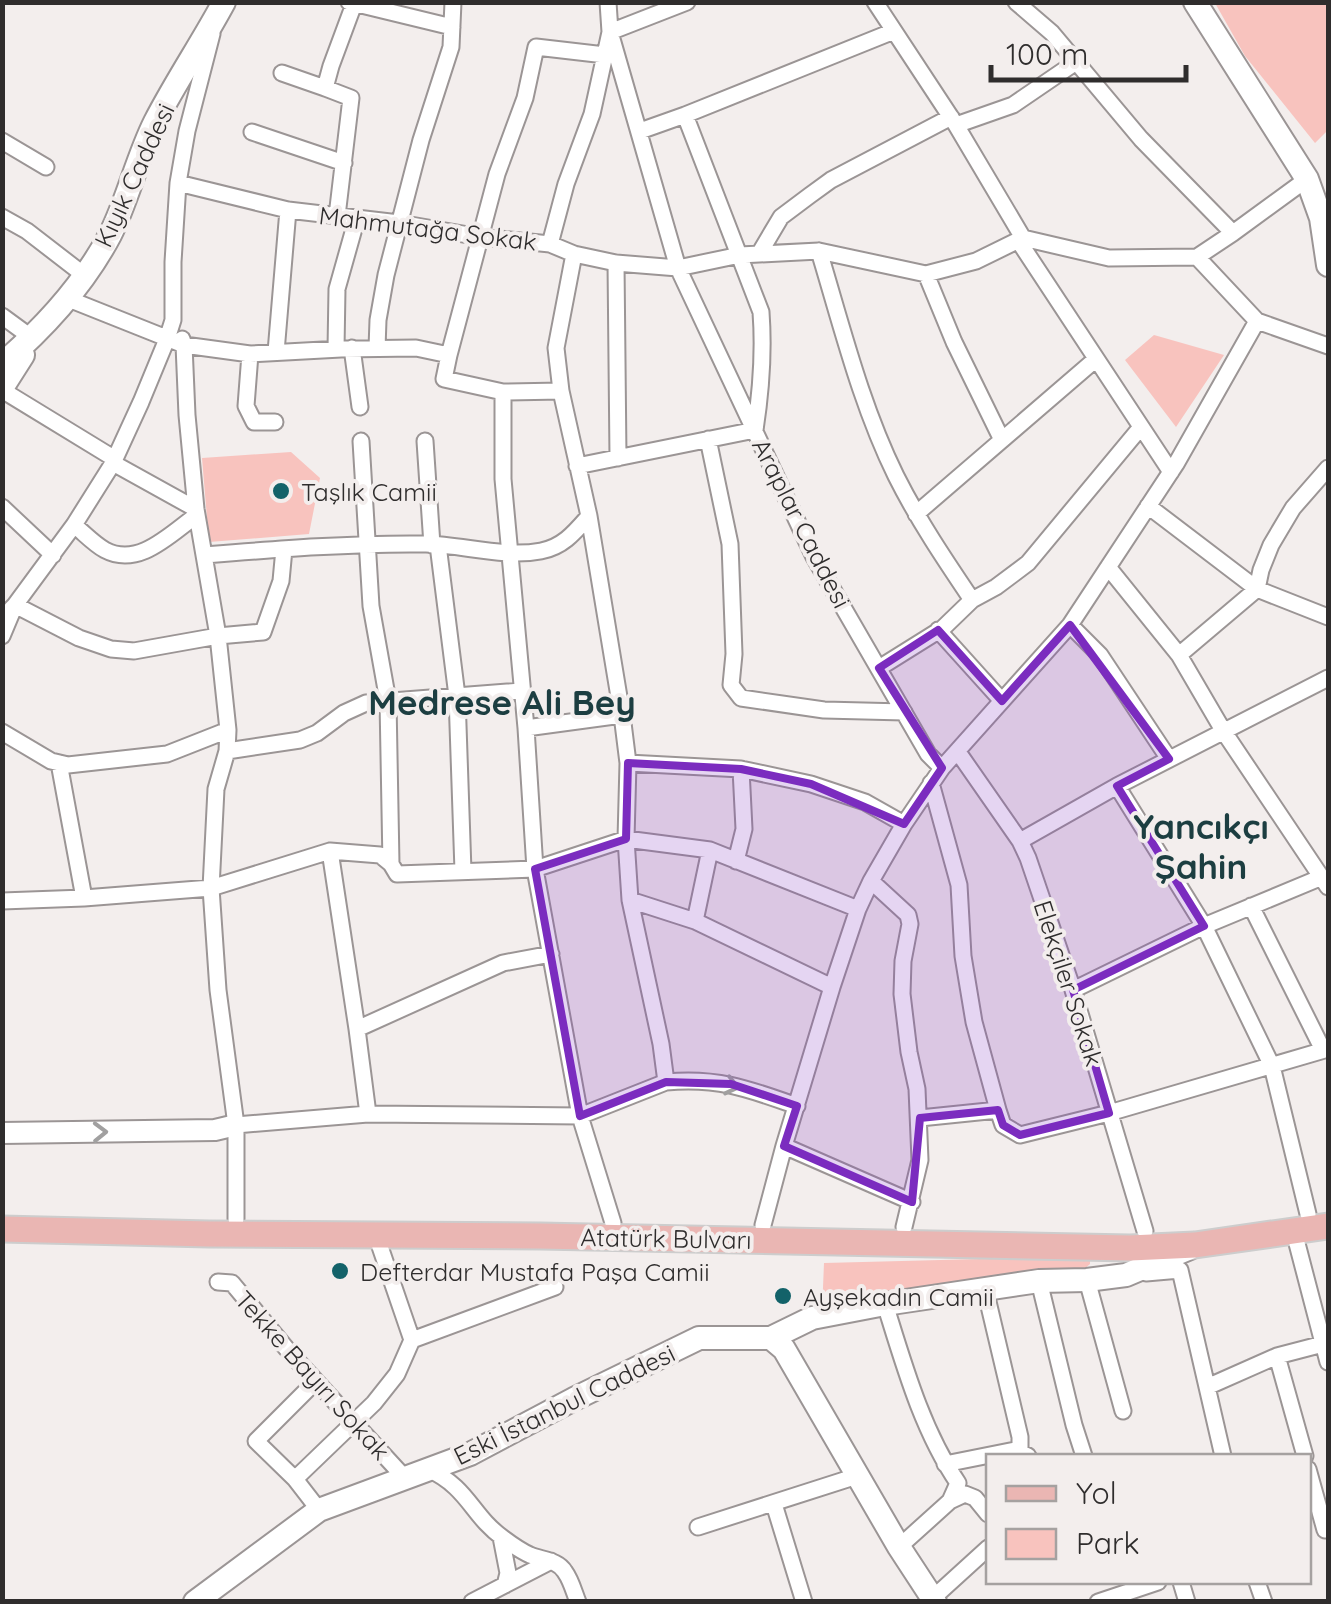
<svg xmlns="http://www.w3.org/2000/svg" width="1331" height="1604" font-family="Quicksand,sans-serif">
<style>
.green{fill:#f8c3be}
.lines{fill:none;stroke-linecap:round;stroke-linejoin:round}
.minor-casing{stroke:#9b9595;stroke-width:19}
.tertiary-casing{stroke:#9b9595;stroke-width:24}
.secondary-casing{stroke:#9b9595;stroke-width:26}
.primary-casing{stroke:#cdcdcd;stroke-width:29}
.minor{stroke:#fff;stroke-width:15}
.tertiary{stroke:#fff;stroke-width:20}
.secondary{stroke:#fff;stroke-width:22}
.primary{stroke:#eab6b3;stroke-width:25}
.oneway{stroke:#a1a0a0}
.marked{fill:#7b2cbf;fill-opacity:0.2;stroke:#7b2cbf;stroke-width:8;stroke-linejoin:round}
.poi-dot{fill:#136269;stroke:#f3eeed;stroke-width:4}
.labels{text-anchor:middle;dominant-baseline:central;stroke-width:8;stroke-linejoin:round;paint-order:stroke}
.street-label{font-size:25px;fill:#2f2d2d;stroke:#f3eeed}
.poi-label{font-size:25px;fill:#2f2d2d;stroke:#f3eeed;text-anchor:start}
.district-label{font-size:35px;font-weight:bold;fill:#1c3e41;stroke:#f3eeed}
</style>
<rect width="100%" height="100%" fill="#f3eeed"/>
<path class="green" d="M1215 3H1328V130L1315 143 1245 56Z
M1154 335 1224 355 1176 427 1125 360Z
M291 452 320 478 309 534 209 542 202 458Z
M1090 1256V1264L1082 1271 822 1312 824 1263Z"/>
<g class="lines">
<g class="minor-casing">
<path id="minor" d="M349 2 452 27
M608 2 610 32 678 268 814 557 928 754 942 768
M875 2 956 125 1023 238
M1016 2 1052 33 1141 139 1233 233
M282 73 325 88
M956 125 1013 105 1076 62
M640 131 685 115 894 31
M252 132 344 163
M2 141 46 167
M178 183 288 210 399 223 480 237 550 244 574 254 616 263 678 268 740 255 819 251 926 274 976 261 1023 238 1109 258 1197 257 1233 233 1307 179
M337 216 351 98 325 88 331 66 354 4
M2 217 27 231 84 275
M1018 240 1171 472
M550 244 566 184 592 114 610 32 687 2
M819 251C842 327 861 405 896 476 918 520 945 560 972 600
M759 254 781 217 809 196 831 180 951 117
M1197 257 1257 321 1328 346
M616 263 618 458
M926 274 954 342 1002 440
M66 298 184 345 187 415 196 509 218 636 228 730 227 751 216 789 211 888 218 990 236 1125V1219
M2 316 32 338
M182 339 184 345 250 354 341 349 416 348 449 355 444 379 503 392 561 391
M352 348 360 407
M377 348 378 320 386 275 421 140 451 47 453 2
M336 349 337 289 357 218
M276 352 288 210
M250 354 246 406 254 422H275
M449 355 497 174 525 98 536 47 605 55
M2 390 115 459
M503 392V479L526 728 535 869 580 1116 613 1223
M708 439 730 544 734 654 731 685 741 698 824 710 904 712
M361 441 371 606 388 701 391 864
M425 441 432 545
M113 463 196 509
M577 466 755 430C761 391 764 352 761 312L685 115
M1148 506 1257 589 1328 617
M2 507 53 555
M916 514 1096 359
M74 525C84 533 94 544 105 550 139 568 170 534 197 515
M438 545 457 696 463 871
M205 555C279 549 352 543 426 544 464 545 504 558 541 551 563 547 575 532 589 516
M1108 567 1179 655 1224 732 1328 887
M11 609 15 605 79 638 111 649 134 651 218 636 263 632 281 581 284 549
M1070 625 1100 655 1169 759
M938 630 1002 701
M2 636 15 605 74 525 113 463 141 402 167 339 173 320V262L178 183 187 131 212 34
M1179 655 1257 589 1261 570 1271 545 1293 508 1328 468
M879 668 943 628 972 600 996 587 1028 563 1141 427
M526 728 622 715
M2 732 51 761 68 765 167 754 228 730
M227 751 300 740 317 733 344 713 366 703 521 691
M958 752 1020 841 1028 858 1073 990 1145 1231
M59 763 84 898
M628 763 741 769 811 784 865 802 904 824
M1117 786 1204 926 1272 1066 1308 1214
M1020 841 1117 786 1328 678
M710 850 695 921 832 987
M330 851 357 1029 368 1114
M736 861 744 829 741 769
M871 881 908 915 910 924 903 961 902 994 909 1052 917 1089 920 1160 904 1227
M630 900 695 921
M2 901 84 898 211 888 330 851 380 855 391 864 397 874 535 869 626 839 710 850 858 909
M1251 906 1323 1050
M1073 990 1204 926 1322 877
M357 1029 503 963 551 954
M666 1082C718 1077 749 1089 797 1106
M998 1110 1003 1125 1020 1135 1109 1113 1328 1049
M920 1118 998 1110 974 1022 963 956 959 885 931 783
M236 1125 368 1114 580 1116 666 1082 661 1044 630 900 626 839 628 763 622 715 589 516 561 391 556 348 574 254
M784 1146 912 1202
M763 1225 784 1146 832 987 858 909 871 881 904 824 942 768 1070 625 1176 464 1257 321
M1294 1232 1328 1362
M376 1235 412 1340
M1146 1273 1180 1270 1223 1456
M1087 1280 1123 1411
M1039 1281 1074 1425 1084 1456
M218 1282 232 1283 291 1354 404 1477
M985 1289 1020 1437V1452
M885 1304C904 1365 922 1430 958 1483L950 1501 899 1547
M1277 1356 1305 1456
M316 1381 256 1441 295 1479 319 1510
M1207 1387 1277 1356 1323 1344
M945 1464 1015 1450 1028 1456
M428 1469C469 1488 471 1515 503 1538 511 1544 521 1551 530 1555 542 1560 558 1560 565 1572 571 1580 574 1592 578 1602
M1308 1469 1325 1530
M295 1479 374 1403 397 1374 412 1340 555 1287
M950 1501 965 1494 975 1498 988 1514
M774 1504 804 1602
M698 1527 857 1476
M501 1537 508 1573 505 1585
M1181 1582 1187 1602
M1257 1582 1264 1602
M933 1598 988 1548
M472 1602 551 1561
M1098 1602 1158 1582"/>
</g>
<g class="tertiary-casing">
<path id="tertiary" d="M2 1133 215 1130 236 1125"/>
</g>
<g class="secondary-casing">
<path id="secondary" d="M1195 2 1307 179 1321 218 1328 265
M2 364C44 328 84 284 110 235 128 199 137 158 155 122 176 81 202 43 224 2
M2 388 23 355
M771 1338 784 1349 899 1547 935 1602
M195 1602 319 1510 470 1454 574 1399 699 1338H771L812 1318 885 1304 1039 1281 1087 1280 1126 1275 1190 1248"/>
</g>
<g class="primary-casing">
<path id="primary" d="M2 1229 209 1234 540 1236 1130 1248 1195 1245 1328 1226"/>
</g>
<use href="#minor" class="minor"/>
<use href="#tertiary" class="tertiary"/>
<use href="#secondary" class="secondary"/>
<use href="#primary" class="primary"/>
</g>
<defs><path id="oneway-chevron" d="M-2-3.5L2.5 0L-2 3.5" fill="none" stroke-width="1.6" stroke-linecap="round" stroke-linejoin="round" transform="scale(2.5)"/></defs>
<g class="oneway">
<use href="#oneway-chevron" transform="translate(732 1086) rotate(13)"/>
<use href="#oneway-chevron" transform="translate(100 1132) rotate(-1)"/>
</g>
<path class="marked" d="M1070 625 1169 759 1117 786 1204 926 1073 990 1109 1113 1020 1135 1003 1125 998 1110 920 1118 912 1202 784 1146 797 1106 731 1084 666 1082 580 1116 535 869 626 839 628 763 741 769 811 784 904 824 942 768 879 668 938 630 1002 701Z"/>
<g class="poi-dot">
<circle cx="281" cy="491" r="10"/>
<circle cx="340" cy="1271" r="10"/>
<circle cx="783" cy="1296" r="10"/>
</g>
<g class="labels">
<g class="street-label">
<text transform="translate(134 175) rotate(-65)">Kıyık Caddesi</text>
<text transform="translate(428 228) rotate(7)">Mahmutağa Sokak</text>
<text transform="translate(802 523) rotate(63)">Araplar Caddesi</text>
<text transform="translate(1069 983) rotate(72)">Elekçiler Sokak</text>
<text transform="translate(666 1238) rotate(1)">Atatürk Bulvarı</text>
<text transform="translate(313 1375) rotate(48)">Tekke Bayırı Sokak</text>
<text transform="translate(564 1404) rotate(-26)">Eski İstanbul Caddesi</text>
</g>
<g class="poi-label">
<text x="301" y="491">Taşlık Camii</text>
<text x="360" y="1271">Defterdar Mustafa Paşa Camii</text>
<text x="803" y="1296">Ayşekadın Camii</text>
</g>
<g class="district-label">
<text x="502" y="702">Medrese Ali Bey</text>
<text x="1201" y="826">Yancıkçı<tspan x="1201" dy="40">Şahin</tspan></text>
</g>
</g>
<rect width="1331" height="1604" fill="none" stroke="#2f2d2d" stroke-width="10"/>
<rect x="986" y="1454" width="325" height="130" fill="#f3eeed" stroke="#a5a1a0" stroke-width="2.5"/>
<rect x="1006" y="1486" width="50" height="15" fill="#eab6b3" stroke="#a5a1a0" stroke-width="2.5"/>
<text x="1076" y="1504" font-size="30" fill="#2f2d2d">Yol</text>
<rect x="1006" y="1529" width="50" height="30" fill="#f8c3be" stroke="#a5a1a0" stroke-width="2.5"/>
<text x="1076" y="1554" font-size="30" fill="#2f2d2d">Park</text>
<path d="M991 65v15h195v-15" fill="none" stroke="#2f2d2d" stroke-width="5"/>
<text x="1006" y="65" font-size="30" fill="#2f2d2d" stroke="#f3eeed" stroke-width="8" paint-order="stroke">100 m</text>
</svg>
